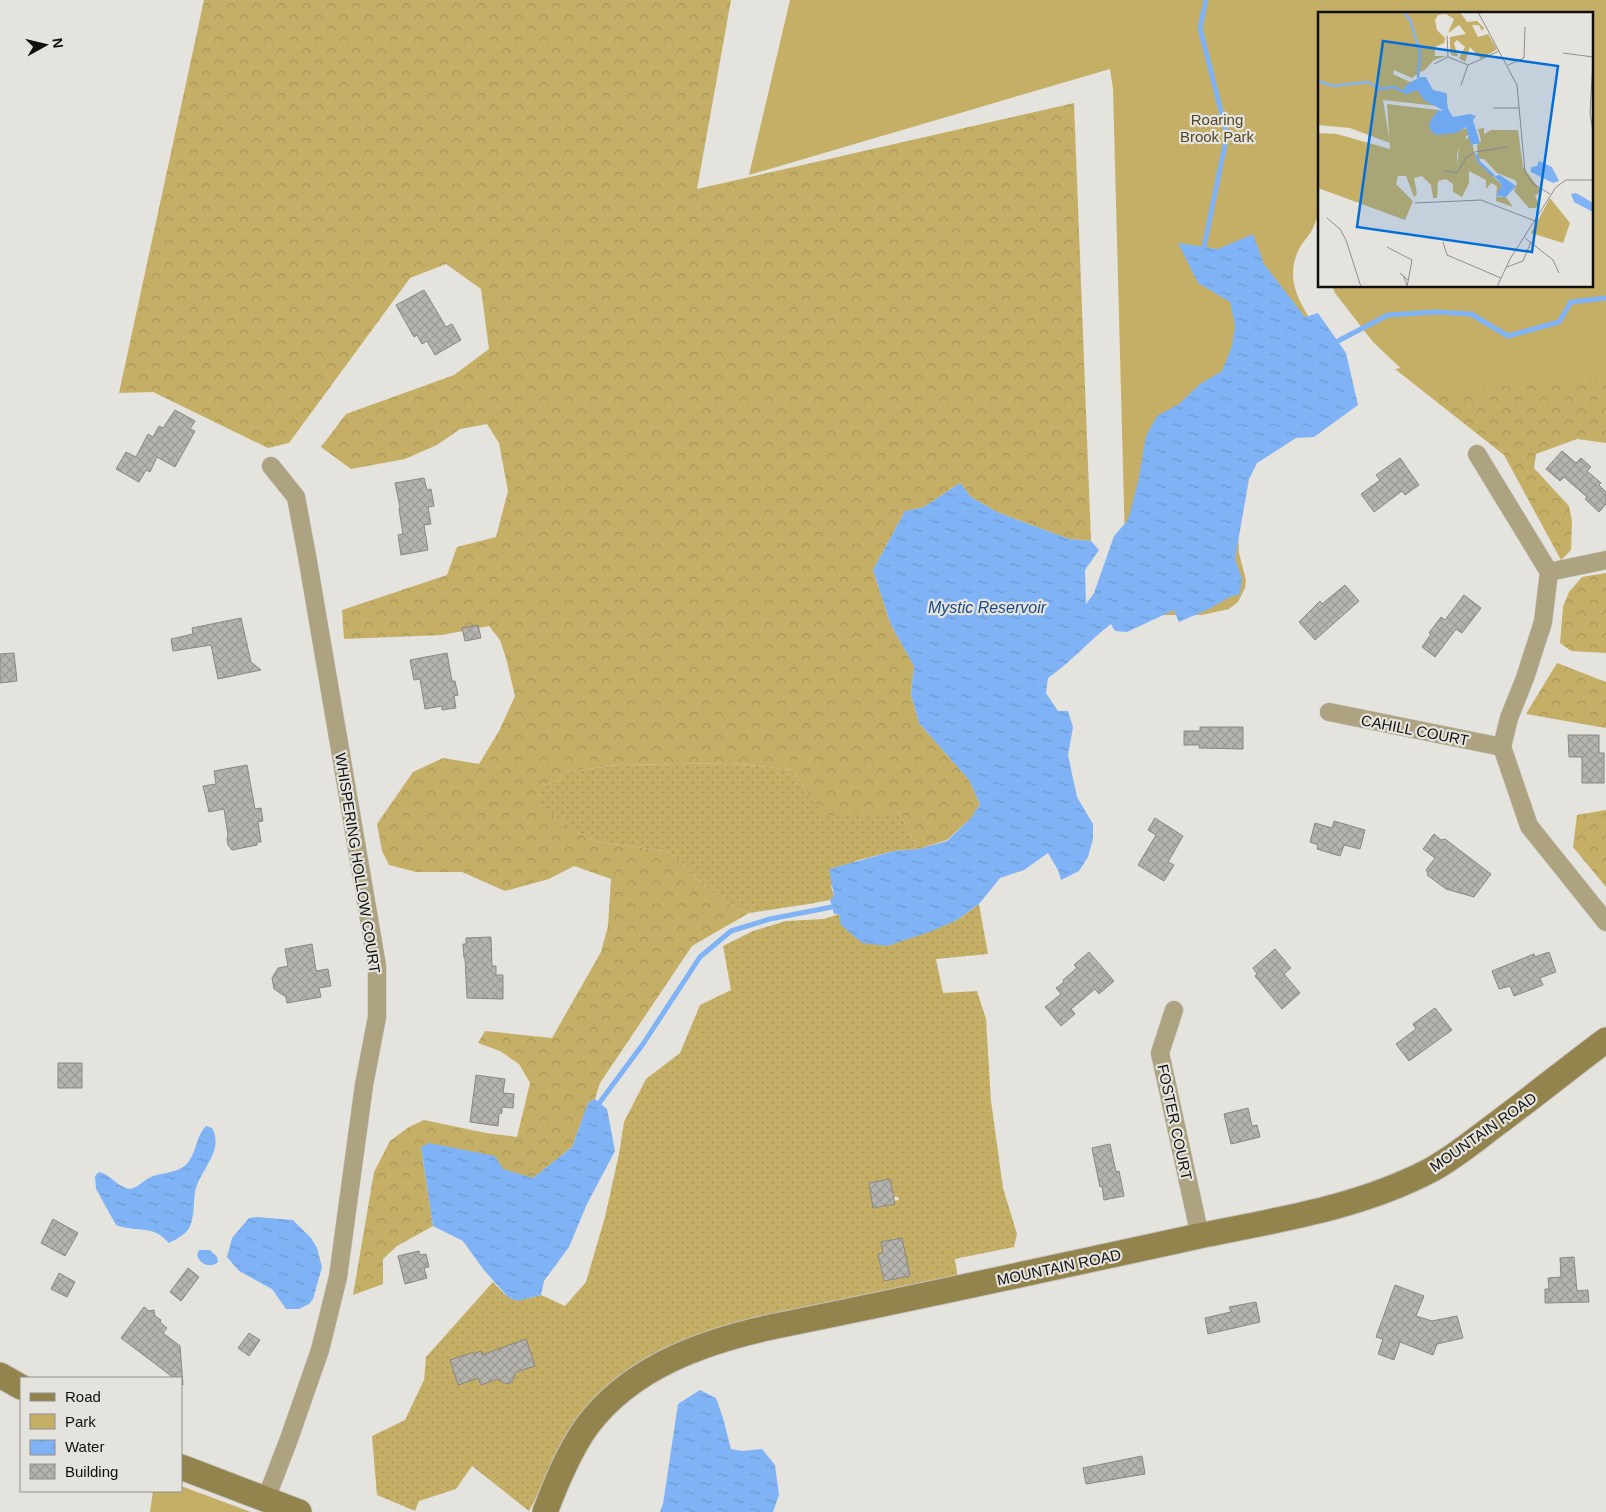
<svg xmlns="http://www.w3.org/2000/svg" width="1606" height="1512" font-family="Helvetica,sans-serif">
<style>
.grass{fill:url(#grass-dots);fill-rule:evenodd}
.forest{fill:url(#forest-crowns)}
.green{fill:#c5af67}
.water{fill:url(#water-ripples)}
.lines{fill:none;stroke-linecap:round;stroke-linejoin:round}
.stream{stroke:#7fb3f5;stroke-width:5}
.building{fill:url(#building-cross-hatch);stroke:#888781}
.minor-casing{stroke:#c3c1bc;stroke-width:19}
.secondary-casing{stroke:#c3c1bc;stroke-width:27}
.minor{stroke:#ada380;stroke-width:18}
.secondary{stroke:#93834d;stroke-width:25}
.labels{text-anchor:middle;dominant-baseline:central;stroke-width:4.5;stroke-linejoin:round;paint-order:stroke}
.park-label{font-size:15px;fill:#534823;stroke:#e5e3dd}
.street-label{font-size:15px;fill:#11100e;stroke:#e5e3dd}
.water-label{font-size:16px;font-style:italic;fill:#194b87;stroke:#e5e3dd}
.inset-river{fill:none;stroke:#7fb3f5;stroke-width:2.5}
.inset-road{fill:none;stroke:#908f8a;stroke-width:1}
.view{fill:#046ed6;fill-opacity:0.15;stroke:#046ed6;stroke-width:2.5}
.inset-edge{fill:none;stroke:#11100e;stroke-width:2.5}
</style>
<defs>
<pattern id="grass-dots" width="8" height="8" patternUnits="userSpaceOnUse" patternTransform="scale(1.25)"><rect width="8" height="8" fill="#c5af67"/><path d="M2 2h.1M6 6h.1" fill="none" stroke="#a89658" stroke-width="1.8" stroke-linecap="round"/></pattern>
<pattern id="forest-crowns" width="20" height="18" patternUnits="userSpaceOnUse" patternTransform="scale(1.25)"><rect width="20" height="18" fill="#c5af67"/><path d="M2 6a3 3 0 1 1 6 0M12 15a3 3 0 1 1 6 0" fill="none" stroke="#a89658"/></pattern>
<pattern id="water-ripples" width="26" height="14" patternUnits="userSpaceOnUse" patternTransform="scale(1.25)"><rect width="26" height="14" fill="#7fb3f5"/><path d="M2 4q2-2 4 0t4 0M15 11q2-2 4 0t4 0" fill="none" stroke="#6d99d1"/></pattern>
<pattern id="building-cross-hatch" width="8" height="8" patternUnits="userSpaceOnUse" patternTransform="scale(1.25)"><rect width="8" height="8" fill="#b5b3ad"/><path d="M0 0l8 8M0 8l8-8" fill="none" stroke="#9b9994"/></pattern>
</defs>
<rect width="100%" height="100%" fill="#e5e3dd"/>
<path class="grass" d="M731 763 792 770 824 815 899 812 918 849 894 851 855 861 831 886 834 897 830 900 809 904 749 913 720 900 670 852 593 841 538 806 542 785 559 781 563 772 618 765Z
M979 904 988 954 936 959 943 993 977 991 986 1019 991 1101 1003 1188 1017 1234 1014 1247 955 1259 958 1278 704 1335 556 1459 529 1511 472 1466 456 1489 419 1501 415 1511 377 1495 372 1436 405 1420 424 1380 426 1357 493 1282C513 1304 513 1302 541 1295L565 1306 586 1282 605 1217 619 1154 624 1122 646 1079 680 1053 700 1005 731 990 723 946 753 931 786 921 824 919 839 914 841 919 887 946 957 920ZM890 1179 894 1197H898L899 1200 894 1201 895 1204 874 1208 869 1183ZM894 1238 909 1276 884 1281 878 1255 883 1253ZM526 1339 535 1365 516 1372 512 1382 507 1384 497 1379 481 1385 478 1378 458 1385 450 1361 471 1353 482 1355Z"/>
<path class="forest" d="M204 0H731L697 189 1074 103 1091 541 1069 539 997 512 971 497 960 483 924 507 905 511 873 570 891 625 914 666 911 694 919 723 969 780 980 804 971 818 947 840 918 849 899 812 824 816 792 770 731 763 618 765 563 772 559 781 542 785 539 806 593 841 670 852 720 900 749 913 692 946 600 1083 595 1099 588 1103 572 1147 533 1178 421 1147 433 1226 397 1246 383 1259V1284L353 1295 374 1172 390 1141 409 1127 424 1120 486 1133 517 1137 530 1083 519 1064 500 1051 478 1043 485 1031 552 1038 601 952 608 926 611 879 574 866 549 879 505 891 462 872H416L389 865 382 851 377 824 413 772 443 758 479 764 499 731 515 696 506 658 500 640 489 626 442 635 344 639 342 610 447 575 457 547 496 537 508 491 499 443 487 424 460 429 437 445 405 459 351 469 321 447 346 414 454 375 489 349 481 289 446 264 410 278 289 443 268 448 153 392 119 393Z
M1481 355 1606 368V443L1577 439 1536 454 1534 468 1569 506 1572 521 1571 550 1561 560 1504 455 1395 369Z
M1606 573V653L1571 651 1560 643 1563 607 1569 592 1582 577Z
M1557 663 1606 682V728L1526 714Z
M1606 810V887L1573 847 1577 815Z"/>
<path class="green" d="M790 0H1606V376L1428 394 1373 342 1335 293 1332 286H1592V14H1320V210C1317 217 1315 225 1311 232 1307 238 1301 244 1298 251 1283 284 1305 312 1323 337L1249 453 1237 511 1239 553 1246 580 1245 588 1238 602 1229 609 1202 615H1163L1127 619 1113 89 1110 69 749 175Z
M181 1486 251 1512H150L153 1491H181Z"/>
<path class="water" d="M1253 234 1264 264 1305 317 1318 313 1346 353 1358 405 1314 437 1296 438 1257 463 1249 479 1235 559 1242 578 1240 594 1230 597 1209 609 1179 622 1174 610 1127 632 1115 631 1111 624C1089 641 1071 662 1048 678L1046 693 1058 711H1068L1073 727 1068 755 1077 797 1093 824V839L1088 857 1079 871 1061 880 1058 870 1048 853 1024 870 1000 878 979 904 957 920 932 931 887 946 862 943 841 925 839 914H834L830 900 834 896 829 869 894 851 918 849 947 841 971 818 980 804 969 780 919 723 911 694 914 666 891 625 873 570 905 511 924 507 960 483 971 497 997 512 1069 539 1091 541 1099 550 1085 570 1086 604 1094 593 1114 536 1128 520 1138 482 1146 436 1157 416 1179 404 1200 384 1222 371 1232 346 1235 325 1230 302 1198 283 1178 243 1218 249Z
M595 1099 607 1109 615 1151 587 1204 569 1247 544 1281 541 1295 517 1301 508 1297 483 1269 463 1241 433 1226 421 1147 429 1143 495 1156 503 1169 533 1178 572 1147 588 1103Z
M206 1126 212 1128C225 1150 199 1171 195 1192 193 1204 195 1219 188 1230 183 1236 176 1239 169 1243 166 1240 163 1237 160 1235 148 1227 130 1231 116 1225L96 1189 95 1176 99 1172C110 1174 116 1185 126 1188 134 1191 141 1183 147 1179 160 1171 180 1175 189 1161 197 1150 196 1136 206 1126Z
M257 1217 293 1220 311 1238 317 1248 322 1267 313 1299 309 1304 299 1309H286L272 1289 239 1271 227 1257 232 1238 249 1218Z
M199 1250H210L217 1257 218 1262C210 1269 200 1264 197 1255Z
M700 1390 716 1398 723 1418 731 1449 742 1451 762 1449 775 1465 779 1495 773 1512H660L663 1504 678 1404Z"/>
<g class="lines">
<path class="stream" d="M1204 247 1227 135 1200 28 1206 0
M1338 341 1388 315 1437 312 1471 314 1508 336 1559 322 1571 302 1606 298
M600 1102 643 1044 700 957 731 931 770 919 832 907"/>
</g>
<path class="building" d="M424 290 446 327 452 324 461 340 435 355 427 341 422 344 417 335 414 337 396 305Z
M175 410 195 421 190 429 195 431 175 467 157 457 150 472 146 470 139 482 116 469 126 452 136 457 148 434 153 437 159 426 163 428Z
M1562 451 1576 463 1581 458 1591 467 1587 471 1601 483 1599 485 1606 492V504L1599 512 1585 499 1587 497 1564 477 1560 481 1546 469Z
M1400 458 1419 485 1405 495 1402 491 1374 512 1361 494 1380 480 1376 475Z
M424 478 427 490 431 489 434 506 428 507 431 524 424 525 428 550 401 555 398 535 403 534 399 509 400 507 395 483Z
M1345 585 1359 601 1315 640 1299 622 1320 601 1322 604Z
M1464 595 1481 608 1462 633 1456 629 1435 657 1422 647 1431 634 1429 633 1441 617 1445 620Z
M241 618 251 662 261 670 218 679 211 645 173 651 171 639 193 634 192 628Z
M478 625 481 638 465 641 462 628Z
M14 653 17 681 0 683V654Z
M447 653 452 681H455L458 695 454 696 456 708 442 710V706L425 709 420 679 414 680 410 660Z
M1200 727H1243V749L1199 748 1200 745H1184V731H1200Z
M1568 735H1599V753H1604V783H1582V757H1569Z
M247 765 255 809 261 808 263 821 258 822 261 842H257V845L232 850 228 845 227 839 228 835 224 809 209 812 203 786 216 784 214 771Z
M1155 818 1183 836 1168 862 1174 865 1164 881 1138 865 1156 835 1148 830Z
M1334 821 1365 830 1360 849 1344 845 1340 856 1317 849 1318 845 1310 842 1315 823 1332 828Z
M1434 834 1441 840 1445 839 1491 874 1474 897 1446 889 1427 875 1428 873 1426 870 1435 858 1423 849Z
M491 937 492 966H496V975H503V999L467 998 465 958H464L463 944H466V938Z
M312 944 316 971 328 969 331 986 319 988 321 997 287 1003 286 997 274 989 272 978 278 968 288 966 285 949Z
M1275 949 1291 968 1284 974 1300 993 1282 1009 1255 976 1257 974 1253 968Z
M1089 952 1114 981 1099 994 1095 989 1071 1009 1075 1014 1061 1026 1045 1007 1061 994 1056 988 1064 982 1063 980 1077 968 1074 965Z
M1549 952 1556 972 1540 978 1543 985 1514 996 1510 986 1499 989 1492 971 1534 954 1535 957Z
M1435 1008 1452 1030 1409 1061 1396 1044 1416 1029 1413 1024Z
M58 1063H82V1088H58Z
M476 1075 505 1079 503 1093 514 1094 513 1108 502 1107V1113L499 1114 498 1126 470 1122Z
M1248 1108 1252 1126 1257 1125 1260 1137 1231 1144 1224 1114Z
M1110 1144 1116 1172 1119 1171 1124 1196 1104 1200 1102 1186 1100 1187 1092 1148Z
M890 1179 895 1204 873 1208 869 1183Z
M53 1219 78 1233 65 1256 41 1243Z
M902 1238 910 1276 884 1281 878 1254 883 1253 881 1242Z
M419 1251 420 1255 426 1254 429 1267 424 1268 427 1278 405 1284 398 1256Z
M1574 1257 1577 1291 1588 1290 1589 1302 1545 1303V1289H1549L1548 1278 1561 1277 1560 1258Z
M188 1268 199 1277 181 1301 170 1292Z
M59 1273 75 1282 67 1297 51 1289Z
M1395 1285 1424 1296 1416 1316 1432 1321 1457 1316 1463 1338 1437 1344 1433 1355 1400 1342 1394 1360 1378 1354 1383 1339 1376 1337Z
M1256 1302 1260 1322 1208 1334 1205 1318 1231 1312 1229 1307Z
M144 1307 149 1311 154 1310 155 1316 161 1320 160 1322 167 1328 163 1333 180 1346 183 1385 181 1383V1378H174L121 1338Z
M249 1333 260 1340 249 1356 238 1348Z
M526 1339 535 1366 516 1372 512 1382 507 1384 497 1379 481 1385 478 1378 458 1385 450 1360 471 1353 473 1354 481 1351 482 1355Z
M1142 1456 1145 1474 1086 1484 1083 1468Z"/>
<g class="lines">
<g class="minor-casing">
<path id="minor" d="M1477 454 1549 572 1543 622 1525 678 1509 718 1502 747 1529 826 1606 922
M1549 572 1606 560
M1329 712 1502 747
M1174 1010 1160 1053 1200 1236
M266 1499 289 1439 320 1350 338 1277 364 1085 377 1017V966L307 556 296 497 271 466"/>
</g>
<g class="secondary-casing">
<path id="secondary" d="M0 1375 21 1387
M181 1467 299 1512
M545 1512C556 1483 569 1451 587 1426 631 1367 703 1342 771 1327 915 1298 1057 1267 1199 1236 1276 1220 1358 1208 1429 1171 1454 1158 1476 1139 1499 1122 1535 1095 1570 1067 1606 1040"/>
</g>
<use href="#minor" class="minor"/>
<use href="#secondary" class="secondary"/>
</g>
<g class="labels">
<g class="park-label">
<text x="1217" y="119">Roaring<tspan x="1217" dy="17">Brook Park</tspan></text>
</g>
<g class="street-label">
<text transform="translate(1415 730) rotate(11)">CAHILL COURT</text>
<text transform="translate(358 863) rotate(81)">WHISPERING HOLLOW COURT</text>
<text transform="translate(1175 1122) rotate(78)">FOSTER COURT</text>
<text transform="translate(1483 1132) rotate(-35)">MOUNTAIN ROAD</text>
<text transform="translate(1059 1267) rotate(-12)">MOUNTAIN ROAD</text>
</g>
<g class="water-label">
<text x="987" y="607">Mystic Reservoir</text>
</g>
</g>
<g transform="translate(1318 12)">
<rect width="275" height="275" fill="#e5e3dd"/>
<path d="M166 116V122L173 118H200L205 155 223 179 217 184 221 192 218 196H211L196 179 199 171 197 168 179 161 166 147H160L159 133 163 128 160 117ZM152 123 157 143 141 166 138 163 141 136Z" fill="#c5af67"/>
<path d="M112 0H142L149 10 159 9 166 16 164 19 161 13H154L160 25 170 22 179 37 163 47 152 35 147 50 141 46 147 35 139 28 136 31 140 44H135L132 41V25L148 22 141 13 130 21 136 7 128 2 120 3 117 8 119 18 127 26 126 31 117 35V44H129L116 48 105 60ZM69 92 120 98 112 111 113 119 119 123 150 116 152 123 148 124 147 133 141 136 139 143V165L157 143 160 150 184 173 179 185H188L195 195 178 189 179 174 173 171 168 177V168L151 159V171L144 185 135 180V172L128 167 120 169 119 186H115L113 173 104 164 96 166 99 182 96 185 88 164H80L78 172 95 189 87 208 0 176V121L19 122 72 137Z" fill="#c5af67"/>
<path d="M0 0H114L108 56 94 66 76 58 75 62 92 70 103 66 113 79 129 82V95L65 88 72 131 32 116 0 113ZM232 186 252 211 245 231 213 221Z" fill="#c5af67"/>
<path d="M102 65H108L115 78 128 81 130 97 135 105 152 102 158 104 155 108 162 131 153 133 148 115 138 121 119 123 113 119 111 112 120 98 126 99 106 88 99 78 86 83 87 74ZM221 149 234 155 241 169 235 171 213 160V155L219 154ZM182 163 198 174 188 185 178 184 184 173 176 164ZM258 181 275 191V200L256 190 253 182Z" fill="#7fb3f5"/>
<path class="inset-river" d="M86 0 92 8 102 40 100 66M0 69 15 74 50 70 62 77 75 75 87 80M158 142 161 150 176 164"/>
<path class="inset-road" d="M160 0 199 73 207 160 214 171 232 182M129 24 130 45M245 41 275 45M275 48 272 101 275 120M116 52 130 45 150 53 181 39M190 53 206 46 207 15M143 73 150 53M175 96H201M127 159 139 161 148 146 157 140 189 135M97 191 163 188 217 209M9 206 22 217 28 228 43 275M207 226 235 248 241 261M125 230 129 243 183 266M69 235 94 248 89 275M189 255 205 249 213 230M89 273 87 268 86 265 82 261 90 268M179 275 192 247 238 175 248 168H275"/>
<path class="view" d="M65 29 240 54 214 240 39 215Z"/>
<rect width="275" height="275" class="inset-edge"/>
</g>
<rect x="20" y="1377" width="162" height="115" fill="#e5e3dd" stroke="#908f8a"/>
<rect x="30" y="1393" width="25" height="8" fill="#93834d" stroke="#908f8a"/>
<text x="65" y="1402" font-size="15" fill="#11100e">Road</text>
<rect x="30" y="1414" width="25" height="15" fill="#c5af67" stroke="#908f8a"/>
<text x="65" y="1427" font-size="15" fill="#11100e">Park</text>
<rect x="30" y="1440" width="25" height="15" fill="url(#water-ripples)" stroke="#908f8a"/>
<text x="65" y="1452" font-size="15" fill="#11100e">Water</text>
<rect x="30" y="1464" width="25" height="15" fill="url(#building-cross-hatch)" stroke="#908f8a"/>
<text x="65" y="1477" font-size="15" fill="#11100e">Building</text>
<g transform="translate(45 45) rotate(82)" stroke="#e5e3dd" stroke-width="4" paint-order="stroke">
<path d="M0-4L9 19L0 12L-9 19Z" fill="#11100e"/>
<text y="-8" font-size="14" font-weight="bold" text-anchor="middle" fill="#11100e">N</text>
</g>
</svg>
